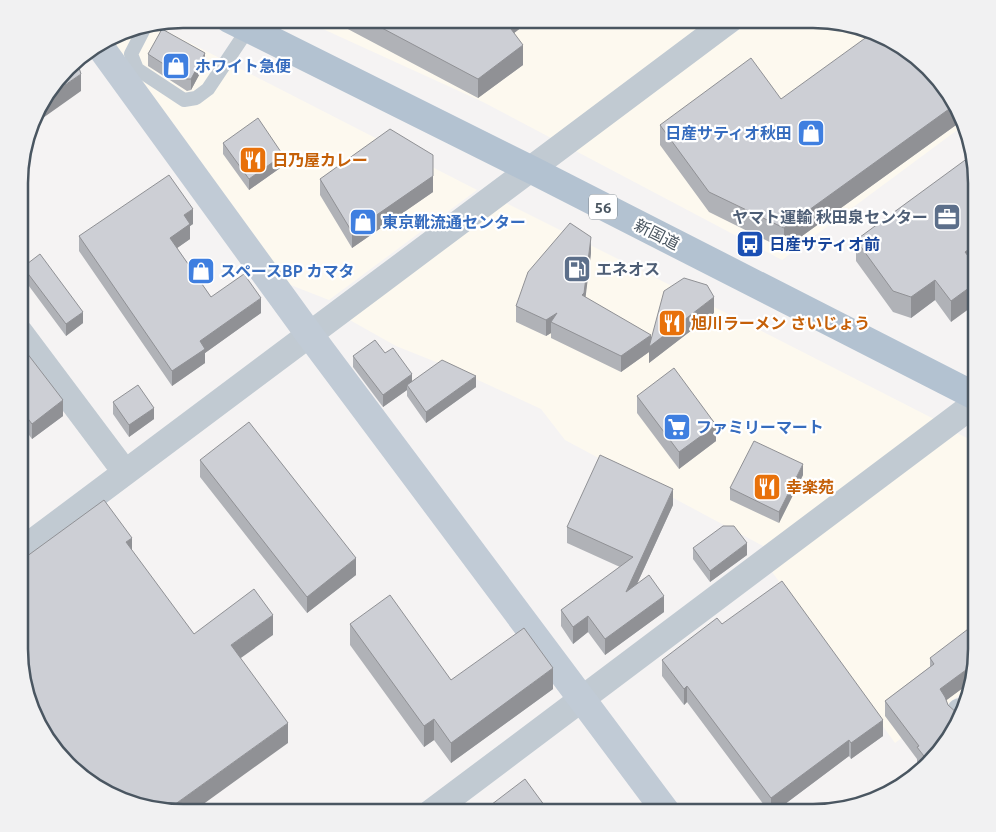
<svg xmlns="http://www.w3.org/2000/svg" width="996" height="832" font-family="Ubuntu,'Noto Sans JP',sans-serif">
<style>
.commercial{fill:#fdf9ef}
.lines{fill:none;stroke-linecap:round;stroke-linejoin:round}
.lane{stroke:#c1cad2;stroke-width:14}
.street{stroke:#c1cad2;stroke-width:26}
.secondary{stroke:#c1cbd6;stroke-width:28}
.primary{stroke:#b3c2d1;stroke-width:28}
.wall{fill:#b0b2b7}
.shaded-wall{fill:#909195}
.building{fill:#cdcfd5;stroke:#909195}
.labels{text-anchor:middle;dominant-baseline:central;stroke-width:4.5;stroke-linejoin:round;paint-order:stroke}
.shield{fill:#fff;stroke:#808990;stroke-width:1}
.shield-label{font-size:15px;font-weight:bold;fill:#4a5661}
.shop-label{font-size:16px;font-weight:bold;fill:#366cbe;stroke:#fff;text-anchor:start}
.food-label{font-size:16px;font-weight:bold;fill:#c56008;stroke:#fff;text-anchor:start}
.service-label{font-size:16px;font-weight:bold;fill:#4e5e75;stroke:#fff;text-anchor:end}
.street-label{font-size:16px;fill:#4a5661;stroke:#fff}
.transit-label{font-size:16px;font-weight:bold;fill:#164399;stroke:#fff;text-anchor:start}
.rim{fill:none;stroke:#4a5661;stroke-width:2.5}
</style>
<rect width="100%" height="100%" fill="#f5f3f3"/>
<path class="commercial" d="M301 19H719L732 35 753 19H824L876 31 960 111 964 125 782 260 483 102Z
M153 24 477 190 329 300 288 284 109 40 130 28Z
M506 203 726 313 934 419 765 547 565 440 541 409 456 370 396 346 348 319Z
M957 433 977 443V649L970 687 895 743 770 569Z"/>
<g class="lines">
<path class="lane" d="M146 25 131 54 137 69 184 100 196 98 208 89 248 29"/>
<path class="street" d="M20 332 125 472
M19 552C255 373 495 198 731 19
M960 711 963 715
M430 813 977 402"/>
<path class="secondary" d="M99 45 309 334 667 813"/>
<path class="primary" d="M229 19 532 170 977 397"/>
</g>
<path class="wall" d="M344 19H527V23L514 33 523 65 478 98 344 27Z
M148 54 205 64 191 90 187 91 148 66Z
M781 99 960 111 963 120 784 249 709 212 660 145V125Z
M223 143 283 166 249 190 223 154Z
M433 171V192L352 248 320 195V179Z
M193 224 190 226V239L177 248 211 297 261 313 205 353V363L172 386 79 251V236Z
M856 240 975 265 951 322 935 300 911 318 893 312 856 261Z
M591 253 585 297 651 339 714 313 649 363V352L621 372 551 338V333L546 336 516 322V306Z
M23 267 83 323 66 336 23 278Z
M20 344 63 416 32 439 20 423Z
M385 353 412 381 476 387 426 423 407 396V390L383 407 353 367V356Z
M637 396 716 441 679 469 637 413Z
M113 402 154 419 129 437 113 414Z
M200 460 356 575 307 613 200 477Z
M803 475 779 523 730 500V488Z
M673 505 637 584 664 612 605 655 588 632 573 644 561 626V610L620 567 567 543V527Z
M693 548 747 555 710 582 693 559Z
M350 624 451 680 553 689 451 763 434 740 424 747 350 645Z
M722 624 883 736 851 759 849 756 773 813H770L687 702 684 705 662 676V660Z
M930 658 971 682 946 700 948 705 961 718 929 765 923 770 917 762V759L885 716V701L930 667Z"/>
<path class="shaded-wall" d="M507 19H527V23L505 40V21Z
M523 45V65L478 98V79Z
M205 53V64L191 90V79Z
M81 74V91L33 125 40 102Z
M956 104 960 111 963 120 784 249V228Z
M283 155V166L249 190V179Z
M433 155V192L352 248V232Z
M193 209V224L190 226V239L170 253V238L184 215Z
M26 234V252L20 256V238Z
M591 237V253L584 310 582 295Z
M977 243V264L965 273V252Z
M935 280V300L911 318V297Z
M977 282V303L951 322V301Z
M714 297V313L649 363V352L621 372V356L651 335V345Z
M261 298V313L205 353V363L172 386V371L200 341Z
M83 312V323L66 336V324Z
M557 313 551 322V333L546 336V320Z
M412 374V386L407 385V390L383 407V395Z
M476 376V387L426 423V412Z
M63 400V416L32 439V424Z
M154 408V419L129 437V425Z
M716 425V441L679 469V452Z
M803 464V475L779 523V512Z
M673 489V505L626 608V592Z
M132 538V558L126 542Z
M747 543V555L710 582V571Z
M356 558V575L307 613V597Z
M664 596V612L605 655V639Z
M273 615V635L231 665V645Z
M588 616V632L573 644V627Z
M974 664 971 682 940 705V689Z
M553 668V689L451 763V743Z
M687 686V702L684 705V689Z
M434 719V740L424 747V726Z
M883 720V736L851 759V743Z
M288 723V743L191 813H183L167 810Z
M849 740V756L773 813H771V798Z"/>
<path class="building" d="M365 19H507L505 21 523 45 478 79Z
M162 29 205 53 191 79H187L148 54Z
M875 31 929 67 956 104 784 228 709 192 660 125 751 58 781 99Z
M76 58 81 74 40 102 75 59Z
M258 118 283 155 249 179 223 143Z
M390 129 433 155V176L352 232 320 179Z
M972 155 977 172V243L965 252 977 268V282L951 301 935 280 911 297 893 291 856 240Z
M169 175 193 209 184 215 190 224 170 238 211 297 244 274 261 298 200 341 205 349 172 371 79 236Z
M570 223 591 237 584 293 582 295 651 335 621 356 551 322 557 313 546 320 516 306 528 272Z
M20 226 26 234 20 238Z
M40 254 83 312 66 324 23 267Z
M684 278 707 285 714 297 649 347 664 291Z
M375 340 385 353 393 348 412 374 383 395 353 356Z
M20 344 63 400 32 424 20 408Z
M442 360 476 376 426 412 407 385Z
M674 368 716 425 679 452 637 396Z
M138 385 154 408 129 425 113 402Z
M249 422 356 558 307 597 200 460Z
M754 441 803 464 779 512 730 488Z
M600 455 673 489 626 592 649 575 664 596 605 639 588 616 573 627 561 610 633 557 567 527Z
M104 500 132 538 126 542 194 634 254 589 273 615 231 645 288 723 167 810 120 801 67 765 31 712 19 660V562Z
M723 526H734L747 543 710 571 693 548Z
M782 581 883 720 851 743 849 740 771 798 687 686 684 689 662 660 717 618 722 624Z
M390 595 451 680 524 628 553 668 451 743 434 719 424 726 350 624Z
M976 623 977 625V649L974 664 940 689 945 697 948 705 958 714 961 718 930 764 917 747 919 746 885 701 934 664 930 658Z
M525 779 550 813H484L483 811Z"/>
<defs>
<g id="shop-square" transform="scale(1.4375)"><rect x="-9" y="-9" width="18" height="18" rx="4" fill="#3f7fe0" stroke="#fff"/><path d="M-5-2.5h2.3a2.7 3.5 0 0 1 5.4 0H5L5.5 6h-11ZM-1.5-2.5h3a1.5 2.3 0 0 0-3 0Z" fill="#fff"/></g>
<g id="restaurant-square" transform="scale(1.4375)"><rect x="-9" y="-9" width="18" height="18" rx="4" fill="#e8710a" stroke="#fff"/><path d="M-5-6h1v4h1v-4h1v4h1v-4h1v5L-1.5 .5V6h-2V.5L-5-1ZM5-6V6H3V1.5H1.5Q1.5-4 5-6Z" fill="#fff"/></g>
<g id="office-square" transform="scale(1.4375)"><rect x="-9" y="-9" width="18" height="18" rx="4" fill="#5c6f8a" stroke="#fff"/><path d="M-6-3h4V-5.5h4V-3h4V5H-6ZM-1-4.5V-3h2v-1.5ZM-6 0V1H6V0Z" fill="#fff"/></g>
<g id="bus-square" transform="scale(1.4375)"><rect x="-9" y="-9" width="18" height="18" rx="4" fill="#1a4fb4" stroke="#fff"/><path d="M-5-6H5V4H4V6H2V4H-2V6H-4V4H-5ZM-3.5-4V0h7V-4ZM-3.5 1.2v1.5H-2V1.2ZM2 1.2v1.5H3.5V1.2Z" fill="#fff"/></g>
<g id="fuel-square" transform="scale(1.4375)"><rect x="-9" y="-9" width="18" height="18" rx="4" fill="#5c6f8a" stroke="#fff"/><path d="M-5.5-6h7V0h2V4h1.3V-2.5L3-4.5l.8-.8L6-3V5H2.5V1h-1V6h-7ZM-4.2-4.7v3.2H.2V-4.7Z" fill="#fff"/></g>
<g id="supermarket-square" transform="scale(1.4375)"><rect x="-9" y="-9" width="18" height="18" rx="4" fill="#3f7fe0" stroke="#fff"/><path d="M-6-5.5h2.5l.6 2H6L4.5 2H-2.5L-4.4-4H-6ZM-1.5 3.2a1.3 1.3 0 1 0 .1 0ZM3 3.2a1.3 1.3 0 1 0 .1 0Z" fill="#fff"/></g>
</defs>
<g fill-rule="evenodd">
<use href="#shop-square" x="176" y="66"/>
<use href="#shop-square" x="811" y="133"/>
<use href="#restaurant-square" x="253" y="160"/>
<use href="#office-square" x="947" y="217"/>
<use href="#shop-square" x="363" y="222"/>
<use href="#bus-square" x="750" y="244"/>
<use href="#fuel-square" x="577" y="269"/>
<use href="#shop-square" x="201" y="271"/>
<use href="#restaurant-square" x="672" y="323"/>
<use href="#supermarket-square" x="677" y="427"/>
<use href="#restaurant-square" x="767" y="487"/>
</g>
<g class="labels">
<rect class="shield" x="589" y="194.5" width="28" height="25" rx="4"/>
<g class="shield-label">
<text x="603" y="207">56</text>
</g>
<g class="shop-label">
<text x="195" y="66">ホワイト急便</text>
<text x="792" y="133" text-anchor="end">日産サティオ秋田</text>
<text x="382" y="222">東京靴流通センター</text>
<text x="220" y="271">スペースBP カマタ</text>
<text x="696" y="427">ファミリーマート</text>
</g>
<g class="food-label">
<text x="272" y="160">日乃屋カレー</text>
<text x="691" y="323">旭川ラーメン さいじょう</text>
<text x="786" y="487">幸楽苑</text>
</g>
<g class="service-label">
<text x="928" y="217">ヤマト運輸 秋田泉センター</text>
<text x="596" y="269" text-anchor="start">エネオス</text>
</g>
<g class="street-label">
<text transform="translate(657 234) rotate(27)">新国道</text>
</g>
<g class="transit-label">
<text x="769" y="244">日産サティオ前</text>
</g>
</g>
<path d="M0 0H996V832H0ZM183 28H813A155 155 0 0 1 968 183V649A155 155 0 0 1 813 804H183A155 155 0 0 1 28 649V183A155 155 0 0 1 183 28Z" fill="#f1f1f2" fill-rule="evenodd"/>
<path class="rim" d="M183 28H813A155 155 0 0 1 968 183V649A155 155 0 0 1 813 804H183A155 155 0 0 1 28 649V183A155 155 0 0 1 183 28Z"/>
</svg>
